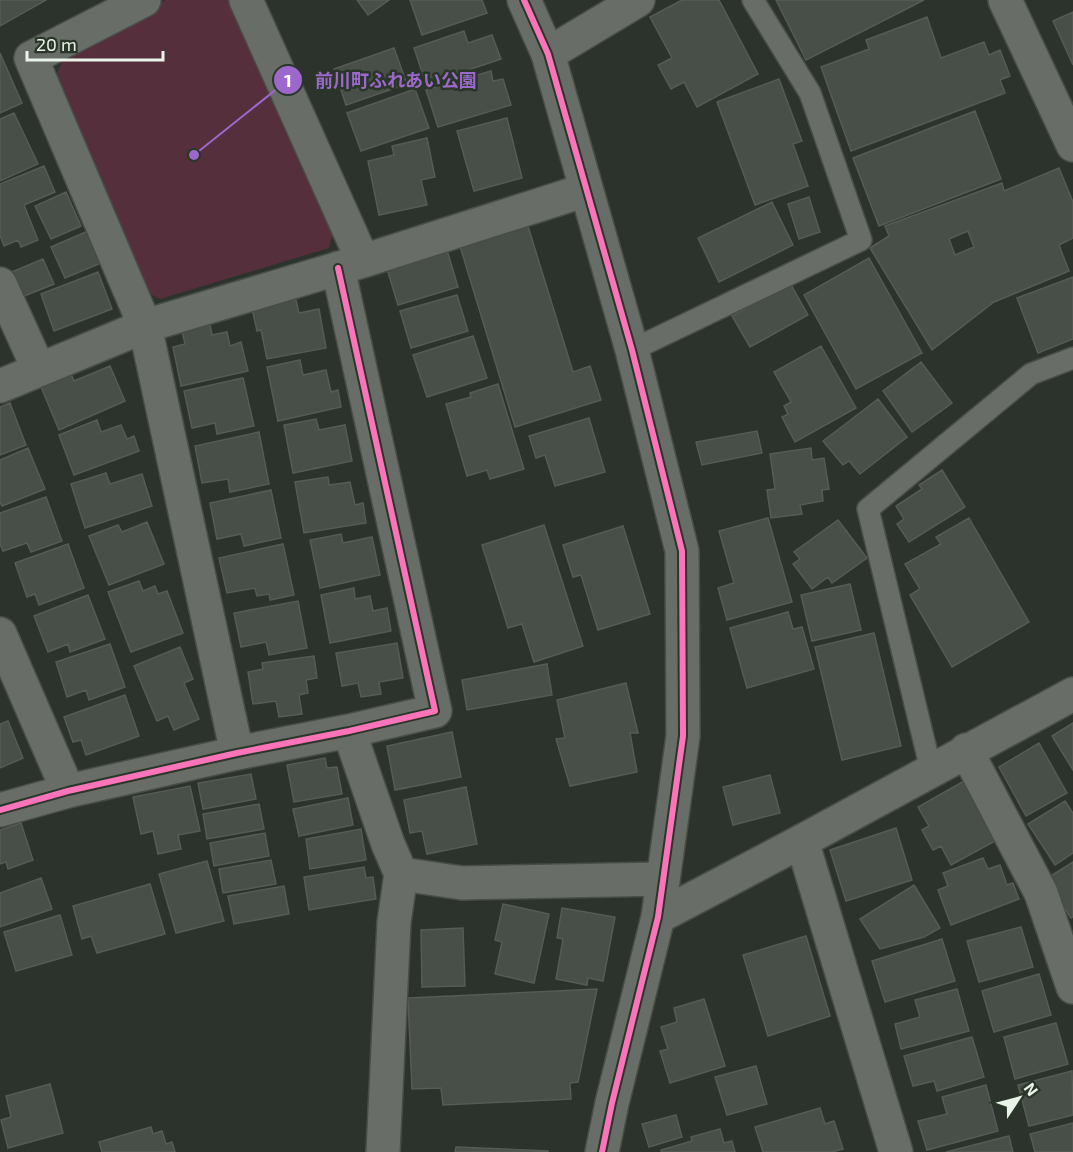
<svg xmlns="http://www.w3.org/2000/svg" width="1073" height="1152" font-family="'Exo 2','Noto Sans JP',sans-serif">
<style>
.green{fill:#562f3d}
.building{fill:#484e48;stroke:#565b55;stroke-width:1.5;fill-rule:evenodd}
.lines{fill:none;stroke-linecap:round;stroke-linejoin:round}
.service-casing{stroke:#484d47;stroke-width:24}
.minor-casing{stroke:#484d47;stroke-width:36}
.tertiary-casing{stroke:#484d47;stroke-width:36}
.service{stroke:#686d68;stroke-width:21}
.minor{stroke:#686d68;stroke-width:33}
.tertiary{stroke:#686d68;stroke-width:33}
.cycleway-casing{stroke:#293628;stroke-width:10}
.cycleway{stroke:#fb73b8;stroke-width:6}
.leader{fill:none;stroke:#9c68cc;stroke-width:2}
.callout-dot{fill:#9c68cc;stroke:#293628;stroke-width:2}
.mark-label{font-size:18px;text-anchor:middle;font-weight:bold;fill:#fff}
.callout-label{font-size:18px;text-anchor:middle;font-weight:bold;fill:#9c68cc;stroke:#293628;stroke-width:5;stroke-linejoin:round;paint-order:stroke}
</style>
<rect width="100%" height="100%" fill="#2c322c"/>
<path class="green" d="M165 0H236L334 229 329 248 160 299 142 290 54 81 64 56Z"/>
<path class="building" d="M0 0H46L0 26Z
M357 0H389L368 15Z
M410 0H482L487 13 422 35Z
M682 0H719L758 74 697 107 684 82 671 89 658 65 672 58 650 17Z
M776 0H924L806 60Z
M1073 12V65L1053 21Z
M927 17 941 58 984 42 989 55 1000 50 1010 76 1000 80 1005 93 851 151 821 67 869 49 866 40Z
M464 31 468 43 492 35 501 59 426 84 414 48Z
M394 48 407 84 346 105 334 69Z
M0 53 22 103 0 113Z
M491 71 493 81 503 79 511 105 438 127 426 90Z
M779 79 802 141 793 144 808 186 755 205 717 102Z
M415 89 429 128 361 151 347 113Z
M975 111 1001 179 879 226 853 158Z
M14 113 38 164 0 181V119Z
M507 118 522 178 474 191 457 131Z
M427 138 435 177 421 180 427 205 379 215 368 161 394 155 392 146Z
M44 166 55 192 24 205 38 240 21 247 18 240 4 246 0 235V184Z
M1059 168 1073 202V238L1059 245 1069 271 994 302 932 350 870 248 889 236 885 226 1002 183 1004 191ZM968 231 974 247 955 255 949 239Z
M66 192 81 226 51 239 35 206Z
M809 197 820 232 799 239 788 204Z
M772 202 793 245 719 282 698 238Z
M527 223 573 372 590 366 601 400 515 427 459 243Z
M88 231 101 263 65 278 51 247Z
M447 250 458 287 398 305 387 269Z
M869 258 922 353 856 389 804 295Z
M43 259 54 284 17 299 7 274Z
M98 272 112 309 54 331 41 294Z
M1073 277V339L1038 353 1017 298Z
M790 283 808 315 750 347 732 316Z
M457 295 468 331 411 348 400 311Z
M296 300 299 313 319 309 326 348 267 359 261 330 257 331 252 308Z
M210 325 212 335 227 332 230 346 241 342 248 371 181 386 173 347 185 344 182 331Z
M473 336 487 378 427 397 413 355Z
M821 346 856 408 795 442 782 417 788 414 784 406 791 402 774 372Z
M300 360 303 375 326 370 331 392 338 390 341 407 278 421 267 367Z
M921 362 952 403 912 432 883 391Z
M110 366 125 401 59 430 41 387 71 374 74 381Z
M243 378 254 426 217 434 215 423 192 428 184 391Z
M498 384 524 469 490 479 487 470 467 476 446 404 471 397 470 393Z
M878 399 907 437 860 474 849 461 843 465 823 441Z
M10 403 26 445 0 455V407Z
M589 418 605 472 555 486 545 455 536 458 529 436Z
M316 419 319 430 345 425 352 461 293 473 284 425Z
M97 420 101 432 121 425 127 439 134 436 139 451 74 475 59 435Z
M757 431 762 453 702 465 696 442Z
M259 432 269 484 230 492 228 479 202 483 195 446Z
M28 448 45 489 2 506 0 502V460Z
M811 448 812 460 824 458 829 489 822 490 823 501 800 505 802 514 771 518 767 490 775 489 770 454Z
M942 470 965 507 909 542 897 524 904 519 896 506 922 489 919 485Z
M106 473 110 484 142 474 152 506 85 528 71 484Z
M328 477 329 485 350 482 355 505 363 503 366 523 304 533 295 482Z
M271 490 281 538 244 546 241 534 217 539 210 503Z
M46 497 62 541 31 552 27 543 3 551 0 544V513Z
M768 518 792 602 727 620 718 588 734 583 719 531Z
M969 518 1029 622 952 667 910 595 920 589 905 564 941 544 936 537Z
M838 520 867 558 832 583 828 577 812 589 793 564 800 559 794 552Z
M147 522 164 564 109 585 89 536 118 525 122 532Z
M544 525 583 646 534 662 522 624 508 628 482 545Z
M623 526 650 614 598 630 581 575 573 577 563 545Z
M341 534 343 543 372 537 380 575 320 588 310 540Z
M68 544 84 588 39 605 35 594 27 597 15 563Z
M283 544 294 595 270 600 269 594 257 596 255 588 227 593 219 558Z
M139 581 143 591 155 586 158 594 167 591 183 633 131 652 108 592Z
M850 584 861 630 812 641 801 595Z
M354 588 355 599 370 596 373 611 387 608 391 631 330 643 321 595Z
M88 595 105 639 70 652 68 644 48 652 34 616Z
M298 601 307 648 269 655 266 642 241 647 234 613Z
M788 612 793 629 802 627 814 669 747 688 730 628Z
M874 633 901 746 842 760 815 647Z
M397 643 403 678 379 682 381 694 361 697 358 683 342 686 336 653Z
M110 644 125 687 89 700 86 690 67 697 56 662Z
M180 647 193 679 184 683 199 719 174 730 168 716 157 721 134 666Z
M314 656 317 678 306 680 308 693 299 695 302 714 279 717 276 701 253 704 248 672 263 669 262 663Z
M547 664 552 695 467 710 462 680Z
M626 683 638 733H630L637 772 570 786 556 739 565 738 557 700Z
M125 695 139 736 86 755 81 740 73 742 64 717Z
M8 721 23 758 0 768V724Z
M1073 723V770L1052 736Z
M452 732 461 777 395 790 387 746Z
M1039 743 1067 793 1026 816 999 767Z
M325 758 327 768 337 767 342 794 294 802 287 765Z
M251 774 256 799 203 809 198 783Z
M770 775 780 813 733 825 723 787Z
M964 781 997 840 951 865 941 846 933 850 922 830 929 826 918 807Z
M190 786 200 831 178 835 181 849 158 854 153 831 141 834 133 797Z
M466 787 477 844 427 854 422 831 410 833 404 800Z
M348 798 353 825 299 836 293 809Z
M1065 801 1073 813V853L1055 865 1028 824Z
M259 804 264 829 207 839 203 814Z
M21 823 33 860 8 869 6 862 0 864V830Z
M896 828 912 880 846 901 830 850Z
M361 829 366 860 310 869 306 839Z
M265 833 269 856 214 866 210 843Z
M983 858 988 869 1000 865 1007 885 1013 883 1019 899 951 925 938 890 948 886 943 873Z
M271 860 276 884 223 893 219 869Z
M207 861 224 921 176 933 159 874Z
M1073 862V917L1071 918 1046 879Z
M364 867 366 878 373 877 376 899 309 910 304 877Z
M41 878 52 909 0 927V893Z
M150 884 165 934 97 953 91 936 82 939 73 906Z
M914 885 940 928 924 937 880 949 860 919Z
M284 886 289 914 234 924 228 896Z
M503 904 549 914 534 983 495 974 502 942 495 940Z
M562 908 615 917 603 981 588 978 587 985 556 979 563 939 557 938Z
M60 915 72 955 16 971 4 932Z
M1021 927 1033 967 979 982 967 941Z
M463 928 465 986 422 987 421 930Z
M806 936 830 1016 768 1036 743 955Z
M942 939 955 981 885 1002 872 961Z
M1039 974 1051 1015 994 1032 982 991Z
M597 989 578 1082 570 1083 571 1099 443 1105 441 1088 412 1089 408 998Z
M957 989 969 1031 901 1049 895 1024 920 1017 915 1000Z
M704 999 725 1066 670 1083 660 1051 668 1049 661 1027 677 1022 674 1008Z
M1056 1023 1068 1064 1015 1079 1004 1037Z
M972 1037 984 1077 937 1091 934 1081 913 1086 904 1056Z
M756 1066 767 1104 727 1115 715 1077Z
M1072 1071 1073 1115 1029 1126 1018 1085Z
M50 1084 63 1133 8 1148 1 1120 11 1117 6 1096Z
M986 1085 998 1131 927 1150 918 1121 947 1114 942 1097Z
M820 1108 825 1124 834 1121 843 1149 832 1152H763L755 1127Z
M676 1115 682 1137 649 1147 642 1124Z
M1073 1123V1152H1035L1030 1134Z
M151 1127 153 1134 162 1131 166 1144 172 1142 175 1152H102L99 1142Z
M720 1129 724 1143 732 1141 735 1152H661V1150L692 1141 691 1137Z
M1009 1136 1013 1152H946Z
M456 1147 548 1151V1152H455Z"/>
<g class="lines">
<g class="service-casing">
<path id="service" d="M632 350 861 240 810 93 753 0
M931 770 868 509 1031 374 1073 358"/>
</g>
<g class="minor-casing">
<path id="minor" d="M144 0 31 58 145 326 237 753
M246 0 363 261
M548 54 638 0
M0 284 39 370
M0 386 145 326 363 261 586 190
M0 634 68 791
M349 731 388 844 401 874 462 883 663 879
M966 750 1041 893 1073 987
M0 810 68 791 237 753 349 731 435 711 338 268
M802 841 896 1152
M383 1152 394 922 401 874"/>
</g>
<g class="tertiary-casing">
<path id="tertiary" d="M524 0 548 54 632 350 682 551 683 736 658 917 612 1103 602 1152
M1005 0 1073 145
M658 917 802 841 1073 694"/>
</g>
<use href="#service" class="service"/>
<use href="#minor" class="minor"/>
<use href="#tertiary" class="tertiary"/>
<g class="cycleway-casing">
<path id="cycleway" d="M524 0 548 54 632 350 682 551 683 736 658 917 612 1103 602 1152
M0 810 68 791 237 753 349 731 435 711 338 268"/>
</g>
<use href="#cycleway" class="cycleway"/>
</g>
<path class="leader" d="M194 155L288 80"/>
<g class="callout-dot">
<circle cx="194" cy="155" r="6"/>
<circle cx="288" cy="80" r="15"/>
</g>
<g class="mark-label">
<text x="288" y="87">1</text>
</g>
<g class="callout-label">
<text x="396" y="87">前川町ふれあい公園</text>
</g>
<g transform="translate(1019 1098) rotate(54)" stroke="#293628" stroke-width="4.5" paint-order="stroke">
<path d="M0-4.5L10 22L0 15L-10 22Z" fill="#eaf3e9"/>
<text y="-9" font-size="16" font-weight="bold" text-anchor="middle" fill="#eaf3e9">N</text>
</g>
<path d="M27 51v9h136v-9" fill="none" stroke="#eaf3e9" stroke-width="3"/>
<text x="36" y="51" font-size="18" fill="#eaf3e9" stroke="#293628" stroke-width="4.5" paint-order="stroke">20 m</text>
</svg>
